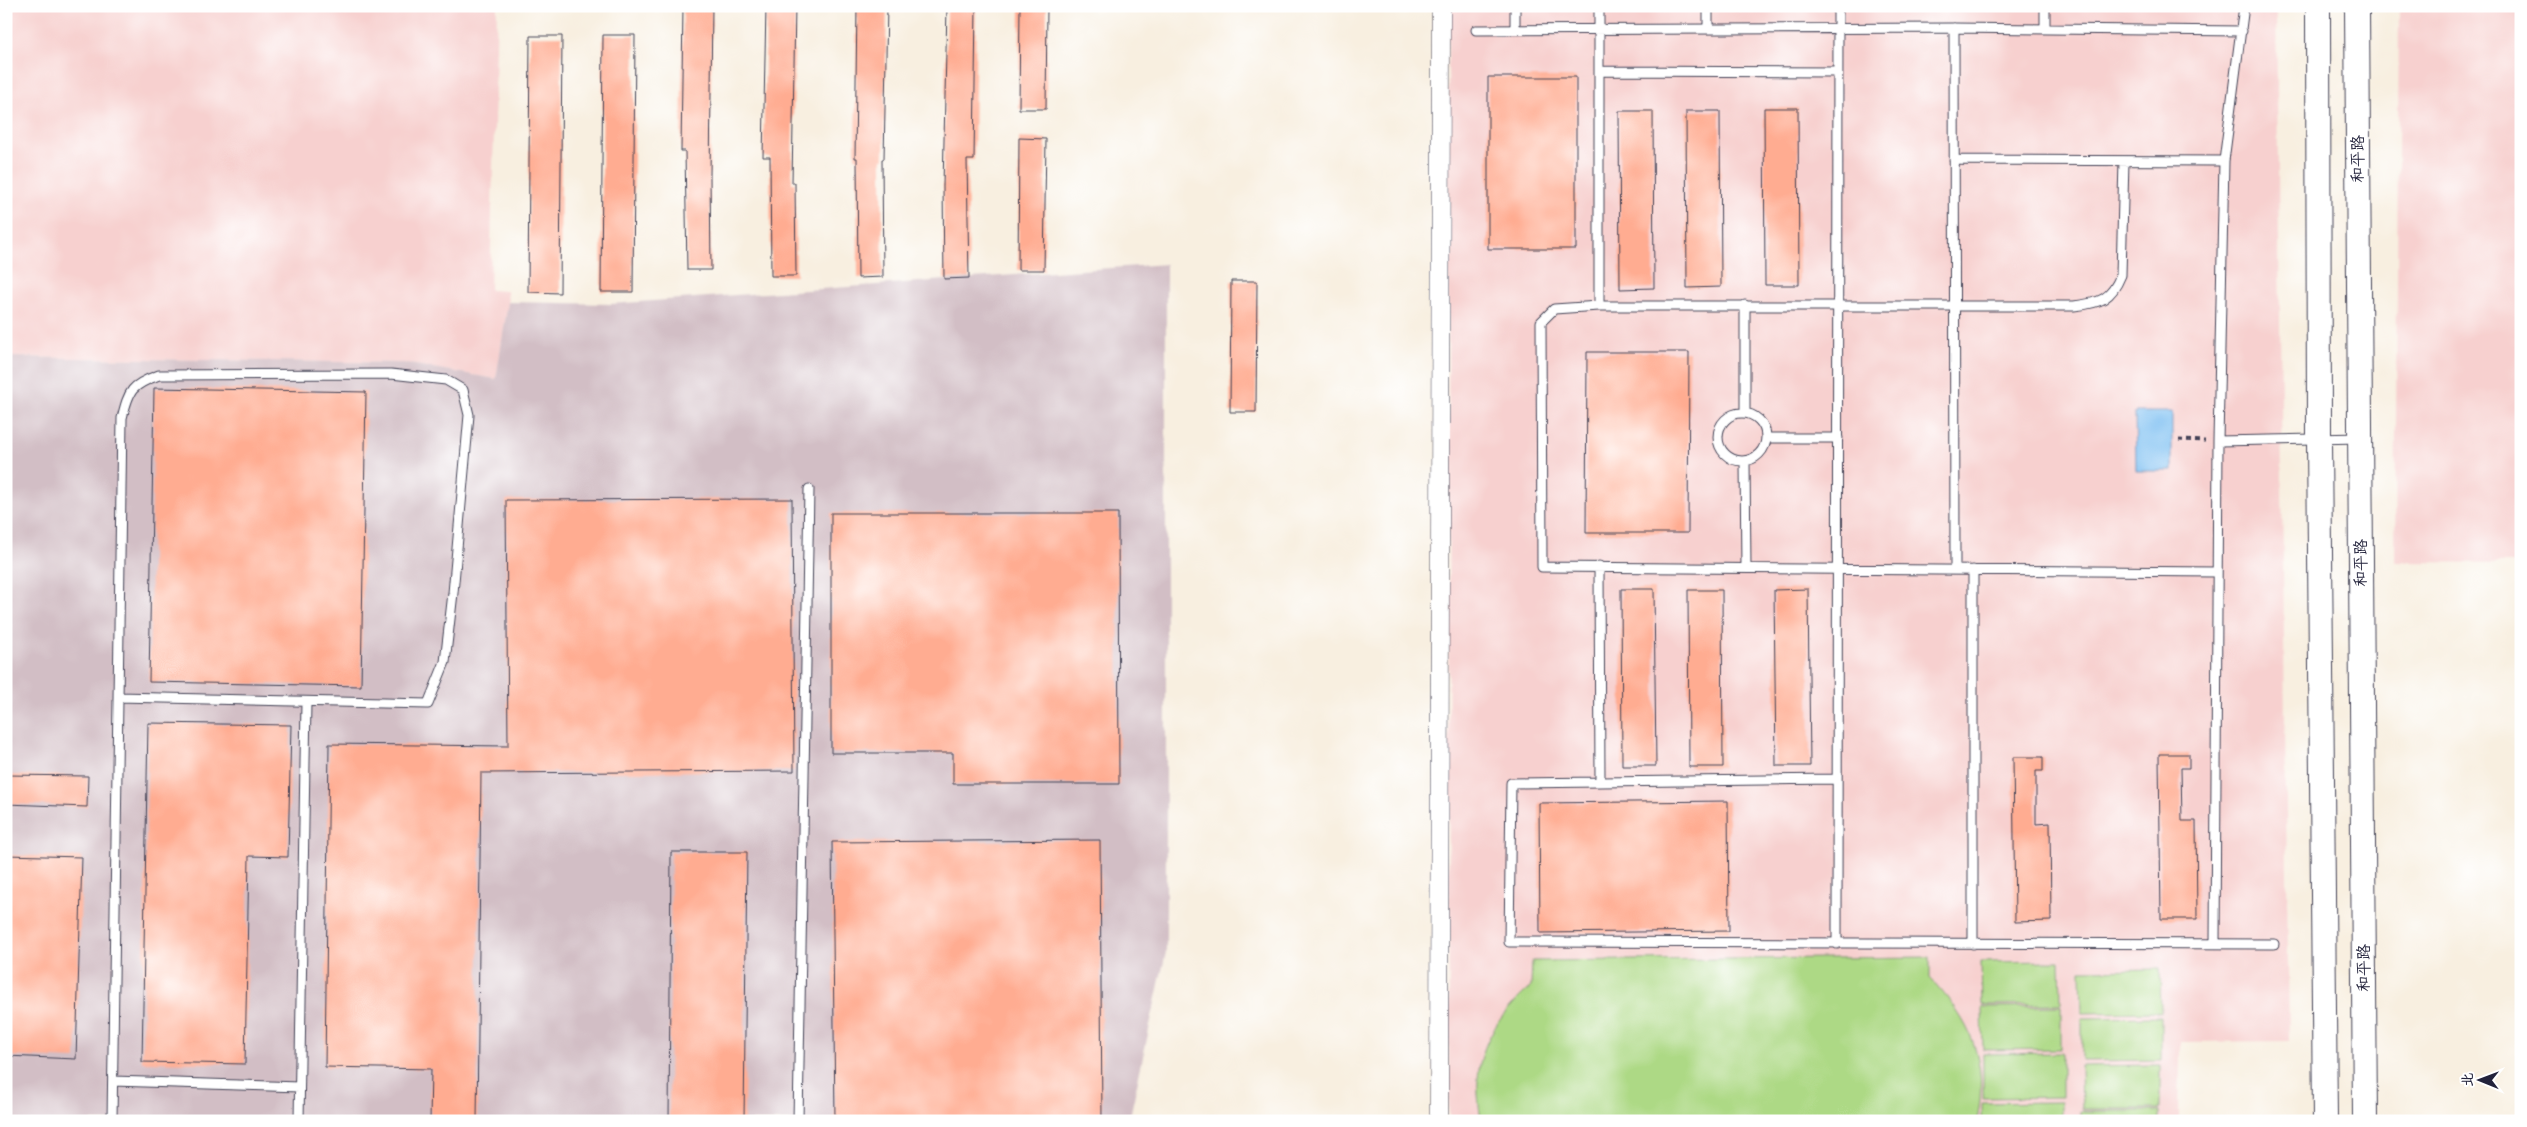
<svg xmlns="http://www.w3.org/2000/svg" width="2527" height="1127" font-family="'Comic Neue','LXGW WenKai TC',sans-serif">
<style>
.built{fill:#f7d0cf}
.industrial{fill:#d2bec5}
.green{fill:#add985;stroke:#687e60}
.water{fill:#7dbff2;stroke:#507096}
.building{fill:#ffac91}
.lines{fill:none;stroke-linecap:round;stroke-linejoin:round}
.lane-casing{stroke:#424154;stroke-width:11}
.street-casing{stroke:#424154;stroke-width:19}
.secondary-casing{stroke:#424154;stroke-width:26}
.path{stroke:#424154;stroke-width:3;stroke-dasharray:4 4;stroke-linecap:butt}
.lane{stroke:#fff;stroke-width:9}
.street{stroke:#fff;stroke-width:18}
.secondary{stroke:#fff;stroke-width:24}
.labels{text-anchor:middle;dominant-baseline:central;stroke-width:5;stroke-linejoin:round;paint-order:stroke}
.street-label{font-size:16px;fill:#22223b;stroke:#fff}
</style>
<rect width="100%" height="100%" fill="#fff"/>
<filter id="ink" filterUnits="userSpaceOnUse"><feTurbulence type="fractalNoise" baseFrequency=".02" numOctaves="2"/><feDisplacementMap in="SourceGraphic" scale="10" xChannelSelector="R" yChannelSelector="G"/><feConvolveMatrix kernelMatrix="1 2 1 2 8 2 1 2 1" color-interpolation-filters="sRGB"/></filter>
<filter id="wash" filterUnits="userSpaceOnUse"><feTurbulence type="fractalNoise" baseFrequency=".0096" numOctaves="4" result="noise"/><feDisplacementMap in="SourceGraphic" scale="20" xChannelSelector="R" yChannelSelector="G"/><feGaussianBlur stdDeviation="1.12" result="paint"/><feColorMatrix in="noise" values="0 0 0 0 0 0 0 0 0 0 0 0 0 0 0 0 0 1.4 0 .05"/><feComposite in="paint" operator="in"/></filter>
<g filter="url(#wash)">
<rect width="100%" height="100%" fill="#f8efe0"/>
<path class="built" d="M6 6H497L490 290 507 291 508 302 496 379 404 363 6 357Z
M1448 6H2276L2289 1041 2180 1042 2179 1121H1449Z
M2399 6H2521V563L2395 562Z"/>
<path class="industrial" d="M1166 264V952L1129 1121H6V357L404 363 496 379 508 302 611 304Z"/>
<path class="green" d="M1930 957V978C1971 1022 1989 1059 1977 1121H1482C1479 1112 1479 1103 1478 1094 1475 1049 1498 1015 1531 987L1532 961Z
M2060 961 2061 1004 1982 1005 1981 962Z
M2160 969 2161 1012 2082 1013 2081 970Z
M2061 1006V1049L1983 1050 1982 1007Z
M2161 1017V1060L2082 1061V1018Z
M2062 1053V1097L1983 1098V1054Z
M2160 1065V1109H2082L2081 1066Z
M2061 1102V1121H1982V1103Z
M2081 1111H2160V1121H2081Z"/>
<path class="water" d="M2135 412H2172V471H2136Z"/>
<g id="blocks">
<path class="building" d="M683 6H712L710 176 711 270H687L685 151H681Z
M766 6H795L792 183H795L796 276H771L770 157H763Z
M857 6H887L884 159H882L883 277 858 278 857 158H855Z
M947 6H976L974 160H967L969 278 944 279 943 186Z
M1020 6H1047L1046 109H1019Z
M603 35H635L633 292H601Z
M530 36H562L560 293 528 292Z
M1488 77H1576V249H1488Z
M1764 108H1798L1799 285H1765Z
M1619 111H1653L1654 288 1620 289Z
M1686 111H1720L1721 287 1687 288Z
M1019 138 1046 139 1044 270H1018Z
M1231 281H1257L1256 412H1230Z
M1587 352H1689L1688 533H1586Z
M154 388 366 392 361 686 149 682Z
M792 499 794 771 481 773 477 1121H430L431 1069 325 1067 329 744 508 746 506 500Z
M831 513H1118L1119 784H953V753H831Z
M1621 589H1654L1656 766H1622Z
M1808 589 1810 766H1776L1774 590Z
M1688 590H1722L1723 767H1689Z
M148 723 291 725 288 857 249 856 245 1064 142 1062Z
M2159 754H2189V768H2181L2182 821H2196L2197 919H2161Z
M2013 757H2043V771H2036V824L2050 823 2051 921 2015 922Z
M6 775 88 776 87 807 6 804Z
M1728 801 1729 931 1540 933 1539 803Z
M1100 840 1102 1121H835L832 842Z
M671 852H747L744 1121H669Z
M6 855 82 857 76 1059 6 1056Z"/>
</g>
</g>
<g filter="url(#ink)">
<use href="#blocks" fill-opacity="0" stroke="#424154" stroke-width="1"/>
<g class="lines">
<g class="lane-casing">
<path id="lane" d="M1599 6V306
M2045 6V29
M1954 28 1955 569
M1515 29V6
M1708 29V6
M1476 30 1954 28 2242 31
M1599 71 1838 72
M1954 160 2224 161
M2124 161 2121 275C2111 300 2100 303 2074 306H1599L1554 309 1541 322 1542 567 2217 572
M1745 305V413
M1718 437a24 24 0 1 1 48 0a24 24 0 1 1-48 0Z
M1766 438H1838
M2218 441 2360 438
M1745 461 1746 568
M1599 566 1600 781
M1837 779 1511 783 1509 942 2274 944
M1837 944 1838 6
M1973 944V570
M2215 944 2218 441 2224 161 2244 6
M113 1081 299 1087
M112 1121 122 418C129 390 131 385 159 375L391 374 446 380 463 390 469 415 453 593 445 662 428 704 118 697
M299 1121 306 702
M798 1121 809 489"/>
</g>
<g class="street-casing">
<path id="street" d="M1439 1121 1441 6"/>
</g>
<g class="secondary-casing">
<path id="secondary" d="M2318 6 2319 439 2325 1121
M2357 6 2365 1121"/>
</g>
<path class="path" d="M2179 440 2205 441"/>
<use href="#lane" class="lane"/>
<use href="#street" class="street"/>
<use href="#secondary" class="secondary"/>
</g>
</g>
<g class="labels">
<g class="street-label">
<text transform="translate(2358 159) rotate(-90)">和平路</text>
<text transform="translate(2361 563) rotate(-90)">和平路</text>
<text transform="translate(2364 968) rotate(-90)">和平路</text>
</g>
</g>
<rect width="2527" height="1127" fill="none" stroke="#fff" stroke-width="25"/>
<g transform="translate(2480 1080) rotate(271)" stroke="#ffffff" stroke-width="4" paint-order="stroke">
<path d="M0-4L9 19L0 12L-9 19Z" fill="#22223b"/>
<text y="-8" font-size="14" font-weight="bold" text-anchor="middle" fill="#22223b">北</text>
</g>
</svg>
